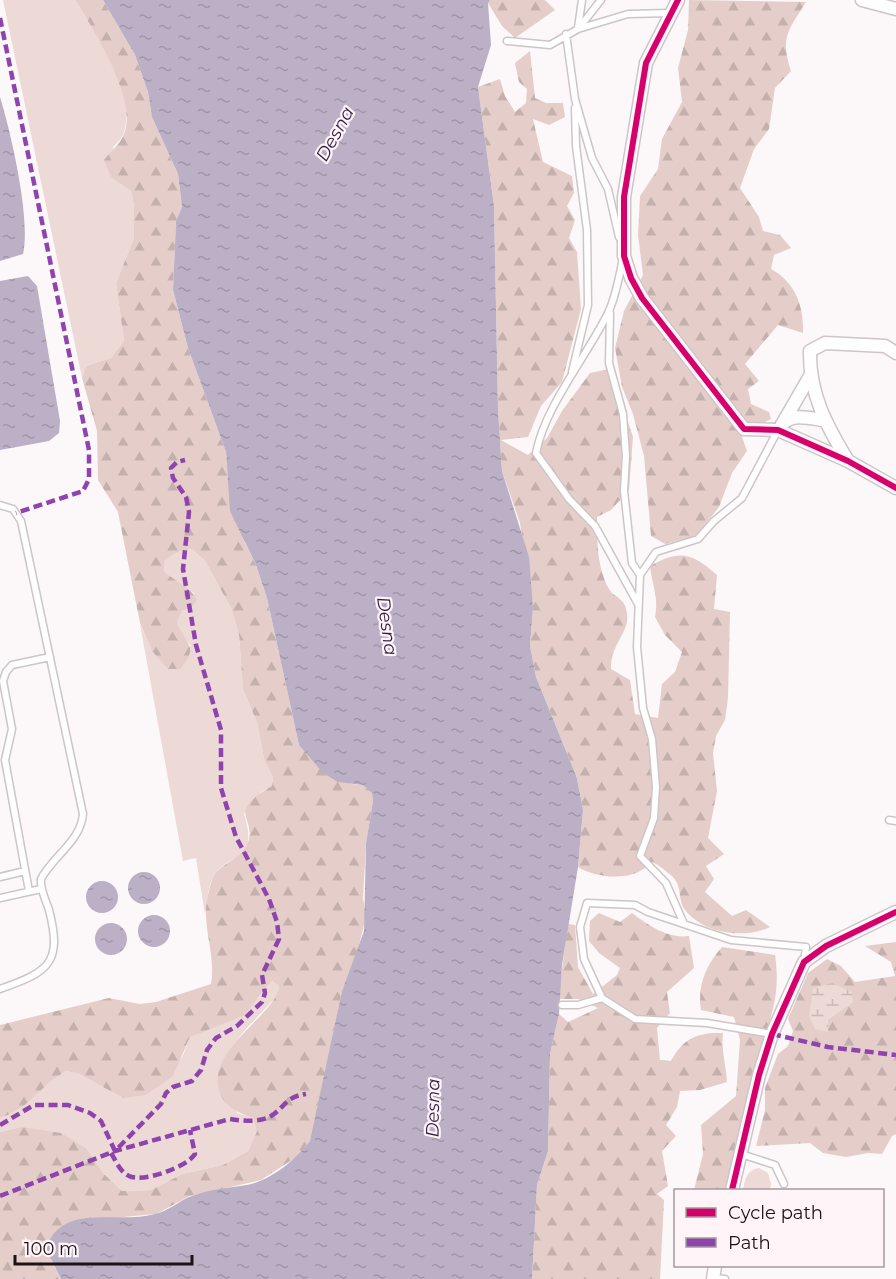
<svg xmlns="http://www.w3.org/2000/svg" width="896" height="1279" font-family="Montserrat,sans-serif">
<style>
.green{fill:#edd9d5}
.forest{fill:url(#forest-firs)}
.wetland{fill:url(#wetland-marsh)}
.water{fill:url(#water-ripples)}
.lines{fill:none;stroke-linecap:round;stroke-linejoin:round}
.lane-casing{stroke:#cdc5c8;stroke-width:9}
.street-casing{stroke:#cdc5c8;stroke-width:15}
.lane{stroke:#fffefe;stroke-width:6}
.street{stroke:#fffefe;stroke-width:12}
.quiet{stroke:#8e44ad;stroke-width:4.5;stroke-dasharray:9 4.5;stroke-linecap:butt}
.cycleway-casing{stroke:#fff4f8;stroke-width:10}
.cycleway{stroke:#d6006c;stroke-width:6}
.labels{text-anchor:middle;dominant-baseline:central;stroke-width:4.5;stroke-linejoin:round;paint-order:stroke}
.water-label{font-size:18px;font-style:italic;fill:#341f48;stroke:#fff4f8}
</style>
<defs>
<pattern id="forest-firs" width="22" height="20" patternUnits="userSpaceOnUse" patternTransform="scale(1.5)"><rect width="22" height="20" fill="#e5cec9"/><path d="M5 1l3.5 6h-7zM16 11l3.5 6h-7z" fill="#c4b0ac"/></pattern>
<pattern id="wetland-marsh" width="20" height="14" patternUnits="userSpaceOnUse" patternTransform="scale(1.5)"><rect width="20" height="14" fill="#edd9d5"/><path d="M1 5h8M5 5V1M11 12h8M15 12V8" fill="none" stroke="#cbb9b6"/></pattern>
<pattern id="water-ripples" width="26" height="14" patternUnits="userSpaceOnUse" patternTransform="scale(1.5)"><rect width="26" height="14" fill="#bbb0c5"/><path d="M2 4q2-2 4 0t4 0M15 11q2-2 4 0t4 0" fill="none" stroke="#a096a8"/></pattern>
</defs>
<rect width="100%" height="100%" fill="#fcf7f9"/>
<path class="green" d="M3 0H75C96 34 136 91 124 132 123 138 117 143 113 147L124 186 131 191 134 206V238L116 283 124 341 111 358 86 366 82 378Z
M192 549 205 561 231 608 239 634 243 690 257 722 264 759 273 778 272 786 261 792 244 814C260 866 228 850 213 877 208 887 207 903 205 914L196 858 183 861 140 624 152 651 191 646 182 634 177 622 182 611 191 608 194 593 176 582 164 571 165 560 180 551Z
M272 981 279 986 278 995 244 1031 228 1052 237 1113 253 1118 257 1131 248 1151 223 1165 182 1174 151 1190 122 1191 104 1174 87 1149 21 1127 0 1132V1118C33 1107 39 1086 66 1071L79 1074 123 1098 182 1058 190 1037 259 998Z
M759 1168 768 1173 771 1184 770 1190H743C745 1179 747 1170 759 1168Z"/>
<path class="forest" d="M75 0H103L135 55 148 92 152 117 178 174 182 207 176 221 173 290 188 348 226 452 228 479 245 543 256 565 267 598 299 745 352 784 363 785 372 792 373 801 366 843 363 898 366 917 358 949 342 991 316 1123 310 1141 298 1156 261 1180 190 1196 156 1214 112 1218 51 1260 61 1279H0V1132L21 1127 61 1133 87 1149 104 1174 122 1191 151 1190 182 1174 223 1165 248 1151 257 1131 253 1118C238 1113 220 1104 218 1086 212 1045 276 1015 279 986L272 981 243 1016 190 1037 173 1076 146 1095 123 1098 79 1074 66 1071C39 1086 33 1107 0 1118V1025L109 998 140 1004 156 1002 211 984C215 960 207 940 206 916 205 905 209 890 212 880 217 864 239 861 247 845 259 817 223 814 272 786L273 778 264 759 257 722 243 690 239 634 231 608 205 561 192 549 180 551 165 560 164 571C174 581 192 588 197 600L191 608 182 611 177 622C186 646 200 645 180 669H168L152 651 140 623 118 512 98 480 97 431 82 378 86 366 111 358 124 341 116 283 134 238V206L131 191 111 177 104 160C110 152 121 143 124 134 138 99 93 29 75 0Z
M490 0H545L555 10 515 38 502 26 488 3Z
M689 0 806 2C788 31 780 37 791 71L775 88 769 129 754 149 740 188 759 217 763 231 780 235 791 248 774 255 771 269C795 282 804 306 803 333L778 325 745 364 759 381 748 389 751 404 769 412 771 419 741 434 747 451 732 473 719 507 696 536 665 544 651 536 644 456 633 414 622 387 615 348 624 311 643 275 638 235 640 196 658 169 662 139 682 102 678 68 688 30Z
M530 51 535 98 546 103H563L565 117 549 125 533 119 543 162 572 176 574 193 567 206 575 220 569 238 577 252 581 309 562 382 541 406 528 437 501 440 528 455 547 438 562 411 590 373 610 369 633 437 629 490 611 510 597 517C597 540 597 568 609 589 614 598 625 597 627 613 630 633 611 642 611 669L630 680 635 714 658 718 662 684 675 672 682 652 665 635 655 617C659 596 652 586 650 566 680 549 692 553 717 575L714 609 730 612 728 698 725 720 716 736 713 753 717 791 708 838 724 854 706 866 714 879 705 892 732 916 746 910 770 927C744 939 704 934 685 910 679 903 681 891 677 883 674 875 660 867 653 862 648 865 642 871 636 873 619 880 592 876 578 867L583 810 577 778 536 677 530 646 533 608 520 523 502 471 498 409 494 206 478 87 500 79 505 96 515 112 526 103 527 89 519 82 515 63Z
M599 913 620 922 632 913C648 925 668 939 689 936L694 968 667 992 670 1013 657 1028 660 1060 671 1061C683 1038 698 1032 723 1033 721 1050 726 1065 727 1082L700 1090 680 1091 677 1107 666 1125 676 1136 662 1151 668 1186 657 1194 664 1200 660 1279H532L537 1185 548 1151 550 1054 559 1014 568 1022 598 1008 578 999H558L568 924 575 925 578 967 593 994 617 975 620 968 599 953 589 941 590 921Z
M896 942V1134L892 1136 882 1154 868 1153 846 1157 823 1153 810 1143 756 1146 765 1110V1088L778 1054 788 1046 793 1031 788 1019 808 973 827 959 841 966 855 982 895 976 891 962 865 946Z
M722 947 775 955C782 1001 767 1023 756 1066 745 1107 735 1149 725 1190H694L703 1154 701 1125 736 1096 740 1040 734 1017 701 1010C697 986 706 965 722 947Z"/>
<path class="wetland" d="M832 983 852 992 853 1002 828 1020V1032L815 1029 809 1016 813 988Z"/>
<path class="water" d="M103 0H490L488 3 491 45 478 87 494 206 498 409 502 471 529 557 533 608 530 646 536 677 577 778 583 810 578 867 562 965 559 1014 550 1054 548 1151 537 1185 532 1279H61L46 1249C61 1201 117 1225 155 1214 169 1211 180 1200 192 1196 210 1189 228 1188 247 1185 272 1180 295 1160 310 1141L342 991 364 931 366 843 373 801 372 793 363 785 338 782 323 773 299 745 267 598 256 565 230 511 226 452 188 348 173 290 176 221 182 207 178 174 152 117 148 92 135 55Z
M0 97C11 133 31 219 23 254L0 261Z
M28 276 37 286 60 421 59 433 49 441 0 450V281Z
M128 888a16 16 0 1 1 32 0a16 16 0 1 1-32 0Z
M86 897a16 16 0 1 1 32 0a16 16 0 1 1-32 0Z
M138 931a16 16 0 1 1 32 0a16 16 0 1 1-32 0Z
M95 939a16 16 0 1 1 32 0a16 16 0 1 1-32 0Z"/>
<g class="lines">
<g class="lane-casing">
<path id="lane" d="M578 28 582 0
M579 28 601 0
M566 34 575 99 592 158 608 189 619 237
M507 41 550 45 578 29 628 14 670 13
M623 259C619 276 616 297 608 313 587 356 545 406 536 453L569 499 595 526 638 604
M610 313 609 363 623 414 626 456 624 491 632 563 640 575
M572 372 588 305 587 230 576 146 575 108
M0 505 13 509 21 521 83 814C81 841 52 857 41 879 40 890 46 900 49 910 63 964 48 972 0 989
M889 820 896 821
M0 877 25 871
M29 891 5 760 12 729 3 681 6 672 12 665 50 657
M0 898 41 889
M684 924 666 883 640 856 654 818 656 787 652 739 643 708 637 647 640 575 656 552 698 539 714 521 742 498 778 430
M562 1005H578L602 998
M772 1034 707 1023 635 1019 602 998 584 959 580 927 587 903 635 905 648 912 731 940 806 947 804 962
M741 1154 775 1165 784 1184
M714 1278 725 1279"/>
</g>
<g class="street-casing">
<path id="street" d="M678 0 646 63 624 197V256L631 278 642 298 744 429 778 430 848 461 896 488
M862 0 896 9
M784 421 810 376
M782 424C793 413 809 418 823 420
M848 461C826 425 809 393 810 351L825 343 885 346 896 353
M732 1190 759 1075 772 1034 804 962 826 946 896 912
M713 1279 715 1266"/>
</g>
<use href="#lane" class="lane"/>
<use href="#street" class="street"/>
<path class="quiet" d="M0 18 89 450V479L83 491 16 513
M772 1034 828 1047 896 1055
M0 1125 34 1105H68L90 1113 101 1121 115 1151 161 1104 166 1093 173 1087 192 1081 201 1070 207 1050 216 1038 237 1026 262 1002 265 993 262 975 279 939 277 922 269 899 236 837 221 788V730L196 645 183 569 189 512 186 497 173 478 171 468 177 462 185 460
M111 1153C116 1161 120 1172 129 1176 143 1183 187 1167 195 1154L190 1130
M0 1196 115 1151 230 1119C243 1121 263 1123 274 1114 287 1104 286 1097 306 1094"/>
<g class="cycleway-casing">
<path id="cycleway" d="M678 0 646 63 624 197V256L631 278 642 298 744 429 778 430 848 461 896 488
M732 1190 759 1075 772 1034 804 962 826 946 896 912"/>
</g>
<use href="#cycleway" class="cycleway"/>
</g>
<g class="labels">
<g class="water-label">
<text transform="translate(335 134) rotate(-61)">Desna</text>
<text transform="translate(387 626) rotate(82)">Desna</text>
<text transform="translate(433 1108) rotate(-89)">Desna</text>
</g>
</g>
<rect x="674" y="1189" width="210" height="78" fill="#fff4f8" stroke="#a59a9e" stroke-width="1.5"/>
<rect x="686" y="1208" width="30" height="9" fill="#d6006c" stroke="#a59a9e" stroke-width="1.5"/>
<text x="728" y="1219" font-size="18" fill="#1d1317">Cycle path</text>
<rect x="686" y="1238" width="30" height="9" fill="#8e44ad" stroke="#a59a9e" stroke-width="1.5"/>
<text x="728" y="1249" font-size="18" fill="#1d1317">Path</text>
<path d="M15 1255v9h177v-9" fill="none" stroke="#1d1317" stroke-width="3"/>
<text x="24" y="1255" font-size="18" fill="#1d1317" stroke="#fff4f8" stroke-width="4.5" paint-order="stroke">100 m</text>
</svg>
